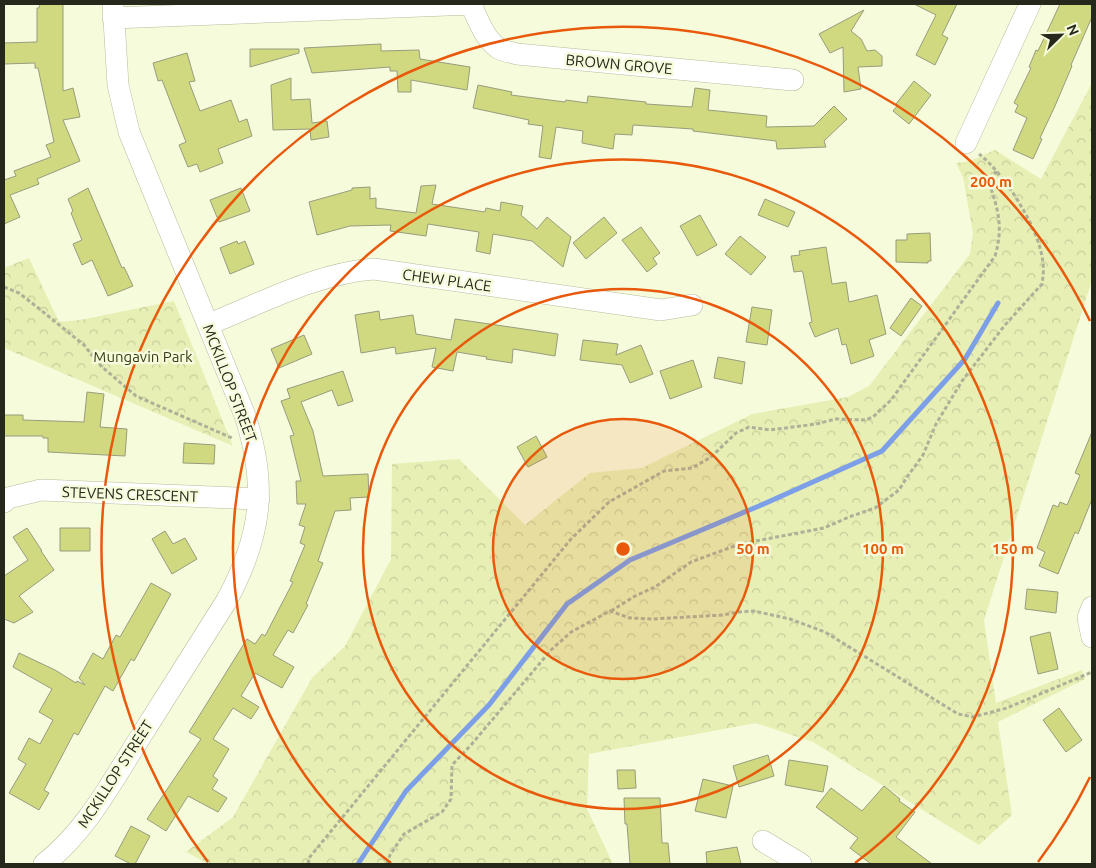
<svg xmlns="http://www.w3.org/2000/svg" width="1096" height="868" font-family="Ubuntu,sans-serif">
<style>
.forest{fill:url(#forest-crowns)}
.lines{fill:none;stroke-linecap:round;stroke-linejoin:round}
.stream{stroke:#7c9fe8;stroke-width:5}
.building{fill:#d0d97f;stroke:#989c7e}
.street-casing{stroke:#b8bc9d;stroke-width:22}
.path{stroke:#adb198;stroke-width:3;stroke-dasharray:4 2.5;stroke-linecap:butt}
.street{stroke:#fff;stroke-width:21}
.ring{fill:none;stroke:#e8590c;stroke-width:2.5}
.labels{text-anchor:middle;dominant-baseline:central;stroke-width:5;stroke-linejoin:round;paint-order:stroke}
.street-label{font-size:15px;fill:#26281c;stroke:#f6fbdb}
.park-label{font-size:15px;fill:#393c16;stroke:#f6fbdb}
.centre{fill:#e8590c;stroke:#f6fbdb;stroke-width:2.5}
.ring-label{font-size:15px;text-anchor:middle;font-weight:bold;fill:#e8590c;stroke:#f6fbdb;stroke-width:5;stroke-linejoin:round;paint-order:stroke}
</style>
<defs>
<pattern id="forest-crowns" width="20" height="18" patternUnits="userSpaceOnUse" patternTransform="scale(1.25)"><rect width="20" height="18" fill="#e8efb4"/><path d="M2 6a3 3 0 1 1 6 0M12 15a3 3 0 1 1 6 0" fill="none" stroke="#c7cd9a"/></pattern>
</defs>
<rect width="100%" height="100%" fill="#f6fbdb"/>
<path class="forest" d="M1092 83V280L984 620 996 703 1082 670 1085 679 998 722 1012 815 979 845 813 742 756 723 589 754 587 809 613 864H209L186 852 233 817 312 678 345 646 391 559 392 464 459 459 525 525 590 473 642 468 752 414 848 397 869 386 970 254 973 233 963 177 956 163 970 161 995 150 1041 179Z
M29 258 59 322 80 320 174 301 233 446 4 348V268Z"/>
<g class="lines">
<path class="stream" d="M358 864 406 791 489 705 567 604 630 560 759 506 882 451 965 359 998 303"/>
</g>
<path class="building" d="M40 4H63V91L73 88 80 117 63 120 80 161 37 179 39 184 10 195 20 217 4 224V180L16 176 14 171 51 157 46 145 54 142 38 68H35V63L4 64V43L37 42V8H39Z
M914 4H957L942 35 948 38 935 65 916 55 936 15Z
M1060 4H1092V17L1071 65 1072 66 1055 106 1040 138 1042 139 1033 159 1013 150 1027 118 1015 112 1018 105 1014 103 1031 68 1029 67 1036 50 1038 51Z
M864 10 851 31 861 39 867 51 875 50 882 56V66L858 67 861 89 844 92 843 47 830 53 819 34Z
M381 44V51L419 50 420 59 470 67 467 90 411 80V92H398L397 71H390V67L312 73 304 48Z
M250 49H299V53L250 67Z
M187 53 195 81 189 82 200 111 231 100 239 122 247 119 252 136 218 149 223 163 200 172 197 164 188 167 179 145 186 142 162 80 158 81 153 63Z
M291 78V100L310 99 312 123 327 121 329 137 311 140 310 129 273 130 271 85Z
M914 81 931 95 909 124 893 111 898 105 896 104Z
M478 85 512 92 511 95 565 102 566 100 587 103 588 96 646 102V104L692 107 695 88 710 90 708 110 767 116 766 127 814 126 834 106 847 119 824 141 826 147 777 149 776 141 693 131V129L633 125 632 135 615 134 613 149 582 143 583 131 556 127 551 159 539 157 543 126 528 124 529 120 473 108Z
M436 185 432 204 485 212 486 208 500 211 501 202 523 206 521 215 537 229 547 217 571 237 563 267 532 241 493 234 490 254 476 251 479 232 428 224 426 236 390 231 391 225 350 226 317 235 309 202 352 190V188L370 187V199L376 198V208L416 213 421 186Z
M88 188 122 268 124 267 133 286 108 296 92 260 82 265 73 244 82 240 71 213 73 211 68 199Z
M241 188 250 211 219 222 210 200Z
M765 199 795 212 788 227 758 215Z
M700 215 717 245 697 256 680 226Z
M604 217 617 233 586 259 573 243Z
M641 227 660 253 653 258 657 264 647 272 622 240Z
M930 233 931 261H928V263L896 262V240H907V234Z
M740 236 766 257 751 275 725 254Z
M237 241 238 244 245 241 254 264 230 274 220 248Z
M826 247 832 284 846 282 849 302 877 295 886 334 869 340 874 356 851 364 846 344 842 345 838 328 815 337 809 323 812 322 803 273 802 271 794 272 791 256 800 255 799 251Z
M911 298 922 306 901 336 890 328Z
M752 307 772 310 767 345 746 342Z
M379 311 380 320 413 315 416 334 451 340 455 319 558 334 555 356 513 349 512 363 486 359 487 357 457 352 453 371 432 367 436 348 396 354 395 347 361 353 355 315Z
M304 335 312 354 279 368 271 349Z
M583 340 618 344 616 355 641 345 653 374 630 383 622 365 580 360Z
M718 357 745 362 742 384 714 378Z
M693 360 702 387 670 399 660 371Z
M343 371 353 401 338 406 332 390 301 402 313 431 323 476 368 474 369 497 350 498 351 510 335 511 318 561 323 563 306 604 308 605 293 633 288 630 273 655 294 667 282 688 255 673 241 696 259 707 251 719 233 708 213 739 229 749 213 776 218 780 212 789 227 798 218 812 188 796 166 831 147 819 201 739 189 732 247 639 255 644 262 634 265 636 293 582 290 581 305 545 300 543 305 527 299 525 306 504H297L296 481H301L290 436 294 435 281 401 290 398 287 389Z
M87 392 104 394 100 427 127 429 125 456 48 452V438H43V436H4V415H23V420L84 422Z
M1092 432V499L1078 534 1075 532 1058 574 1039 566 1045 552 1037 548 1053 505 1058 507 1060 502 1067 505 1080 475 1075 473Z
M536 436 547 457 528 467 517 447Z
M184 443 215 445 214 464 183 463Z
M27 528 42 551H41L54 570 19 596 33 612 14 623 4 619V576L28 560 13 537Z
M60 528H90V551H60Z
M165 531 173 544 185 538 197 559 172 574 152 539Z
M151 583 171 594 134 661 131 659 113 691 105 686 78 735 74 733 44 790 49 793 39 810 9 793 26 764 18 759 29 738 40 744 53 720 39 712 52 689 13 667 19 653 55 670 76 683 77 681 85 685 79 678 93 653 103 659 116 635 120 637Z
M1027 589 1058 592 1056 613 1025 609Z
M1050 632 1058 669 1038 674 1030 637Z
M1059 708 1082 740 1066 752 1043 720Z
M768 755 774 776 739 787 733 766Z
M789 760 828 766 823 792 785 785Z
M617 770H635L636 788 618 789Z
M703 779 733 786 726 818 695 811Z
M884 786 900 799 899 801 915 812 896 837 932 864H871L850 848 858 838 816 807 831 788 862 811Z
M624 798H660L662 843H668L670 864H630L627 824H625Z
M131 826 150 836 135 864H131L115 856Z
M737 847 741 864H707L706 852Z"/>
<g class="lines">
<g class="street-casing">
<path id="street" d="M471 5C478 19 484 38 498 48 503 52 512 52 517 54L793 80
M113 18 473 4
M966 143 1030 4
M209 324C262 303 317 273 374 269L661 310 692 305
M4 502 8 498 41 490 259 499
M1092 607 1088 618 1092 637
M763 841 801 864
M44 864C84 833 109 787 136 744 166 696 197 648 227 600 262 535 268 484 244 413L129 132 118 85 113 4"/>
</g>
<path class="path" d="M4 287 19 293 37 307 84 345 101 366 136 396 232 438
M611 611 635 596 655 587 691 562 740 544 824 528 849 517 875 508 899 490 907 477 923 455 936 424 962 381 1005 325 1042 284C1043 277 1044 270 1043 264 1041 231 1005 174 979 154
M308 864 309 858 571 539 609 502 664 471 692 468 711 457 736 433 749 427 770 430 816 424 836 419 865 420 873 417 891 400 995 256C1003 230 999 211 990 186L996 171
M387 864 390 855 404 834 442 812 451 799 452 765 471 745 551 650 571 632 610 611 630 618 653 619 723 615 739 612 754 611 790 619 825 632 958 714 973 717 1007 708 1092 672"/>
<use href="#street" class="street"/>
</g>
<circle cx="623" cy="549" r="130" fill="#e8590c" fill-opacity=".12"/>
<g class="ring">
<circle cx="623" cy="549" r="130"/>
<circle cx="623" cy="549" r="260"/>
<path d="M391 863A390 390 0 1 1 855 863"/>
<path d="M1090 777A520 520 0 0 1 1038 862M208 862A520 520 0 1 1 1090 321"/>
</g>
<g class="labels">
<g class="street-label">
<text transform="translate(619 64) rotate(5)">BROWN GROVE</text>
<text transform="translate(447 280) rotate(8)">CHEW PLACE</text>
<text transform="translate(230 383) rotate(69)">MCKILLOP STREET</text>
<text transform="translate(130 494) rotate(2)">STEVENS CRESCENT</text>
<text transform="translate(115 774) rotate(-57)">MCKILLOP STREET</text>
</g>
<g class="park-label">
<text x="143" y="356">Mungavin Park</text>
</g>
</g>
<circle cx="623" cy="549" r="8" class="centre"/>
<g class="ring-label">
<text x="991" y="187">200 m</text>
<text x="753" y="554">50 m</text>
<text x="883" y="554">100 m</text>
<text x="1013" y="554">150 m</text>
</g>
<rect width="1096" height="868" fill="none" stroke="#26281c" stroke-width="10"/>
<g transform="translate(1061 35) rotate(67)" stroke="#f6fbdb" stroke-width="4" paint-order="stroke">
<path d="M0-4L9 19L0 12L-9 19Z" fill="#26281c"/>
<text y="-8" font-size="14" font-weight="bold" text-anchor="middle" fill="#26281c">N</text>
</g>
</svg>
